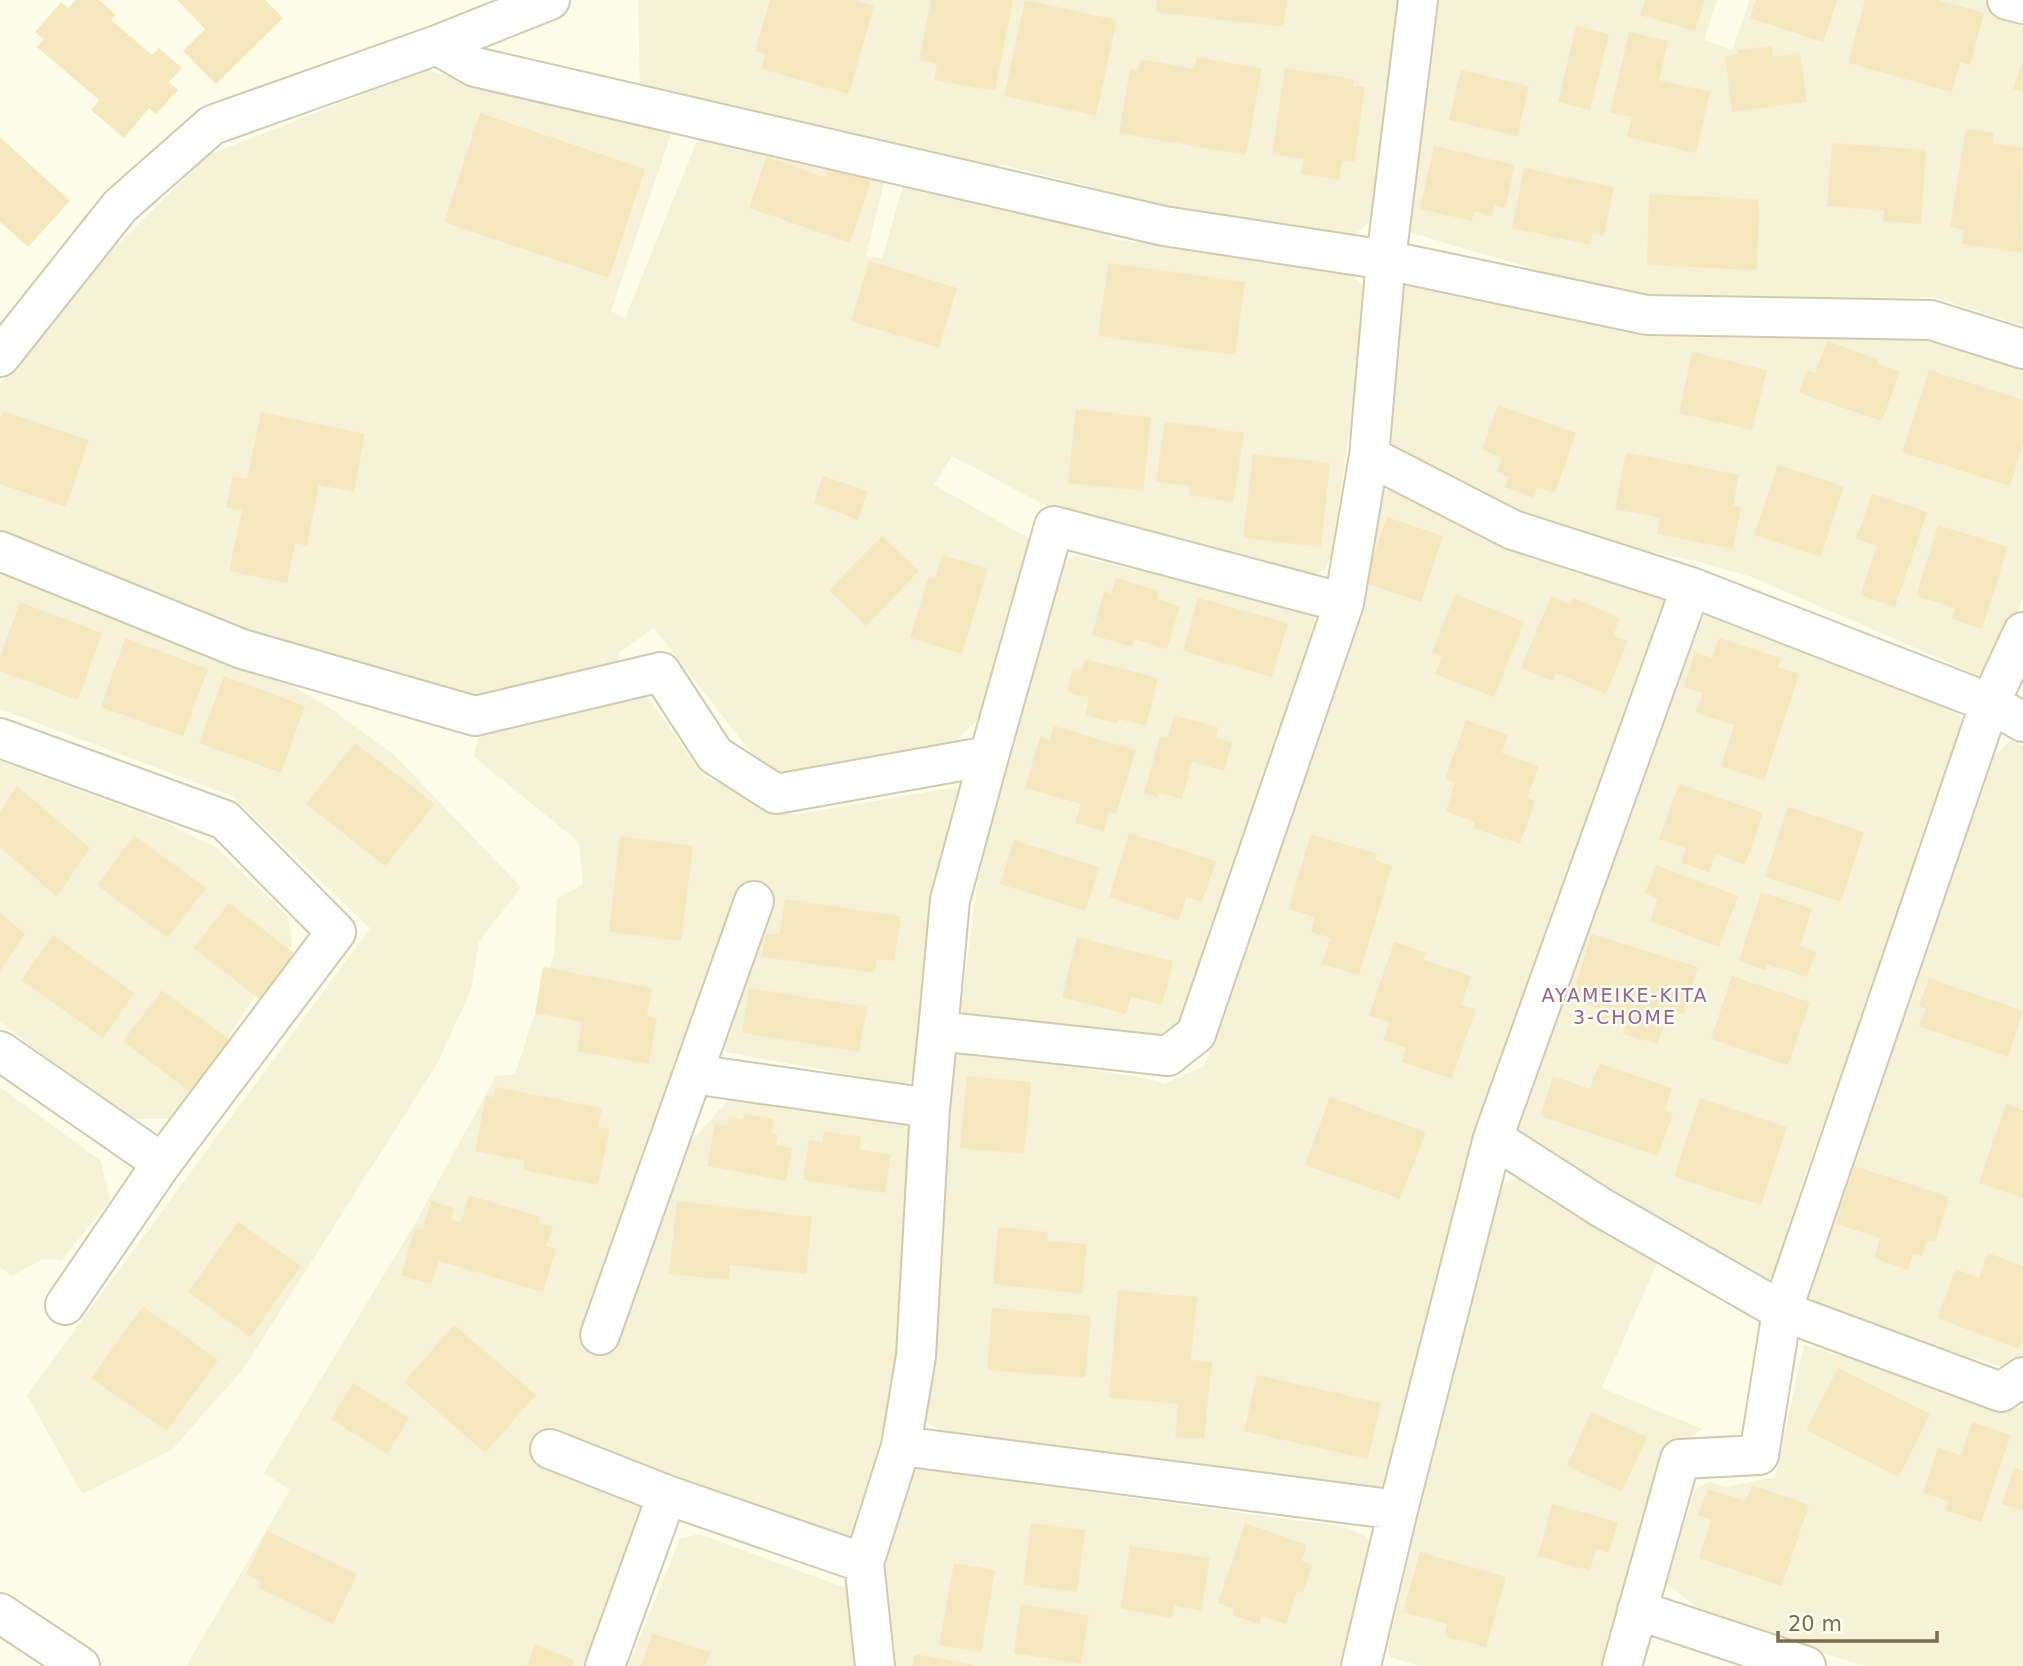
<svg xmlns="http://www.w3.org/2000/svg" width="2023" height="1666" font-family="'DejaVu Sans',sans-serif">
<style>
.residential{fill:#f6f2d7}
.building{fill:#f5e8bf}
.lines{fill:none;stroke-linecap:round;stroke-linejoin:round}
.minor-casing{stroke:#d1caad;stroke-width:42}
.minor{stroke:#fff;stroke-width:38}
.labels{text-anchor:middle;dominant-baseline:central;stroke-width:5;stroke-linejoin:round;paint-order:stroke}
.neighbourhood-label{font-size:19px;letter-spacing:2px;fill:#966295;stroke:#fffff1}
</style>
<rect width="100%" height="100%" fill="#fefde9"/>
<path class="residential" d="M638 0H1400L1377 216 1351 237 1118 206 1092 187 999 164 989 178 640 89Z
M1436 0H1717L1704 40 1732 50 1750 0H1981L2023 11V326L1934 297 1644 301 1408 232Z
M425 70 673 128 611 311 625 318 700 134 887 171 866 256 882 258 906 176 1112 226 1111 239 1343 267 1370 292 1331 555 1325 570 1312 575 1050 508 952 456 934 485 1032 540 983 715 943 752 794 781 753 755 654 628 620 652 618 665 466 699 291 655 0 542V384L94 268 208 155Z
M1419 273 1930 336 2023 368V596L1998 671 1975 674 1752 577 1696 561 1567 535 1394 447 1381 427 1400 283Z
M1389 490 1529 555 1580 574 1661 591 1664 601 1495 1073 1383 1483 1373 1496 943 1432 927 1422 923 1408 953 1059 965 1051 1146 1078 1164 1084 1204 1066 1215 1041 1350 634 1375 491Z
M1075 556 1301 608 1315 618V634L1183 1036 1167 1048 964 1022 961 1008 977 885 996 796 1061 565Z
M0 569 265 670 330 708 394 755 521 887 479 942 471 990 437 1064 244 1368 172 1450 82 1494 27 1395 370 928 232 796 0 709Z
M1718 604 1956 704 1964 728 1802 1184 1772 1278 1759 1282 1515 1129 1517 1107 1703 618Z
M647 696 703 776 794 815 962 786 915 1080 901 1084 726 1052 722 1044 749 892 579 1334 606 1346 673 1162 736 1091 912 1126 898 1384 849 1540 649 1502 592 1666H186L290 1490 264 1473 417 1220 496 1076 515 1074 554 955 557 898 583 885 579 842 474 757 479 731Z
M2011 740 2023 746V1361L2010 1369 1814 1310 1806 1294 1994 756Z
M0 761 167 823 217 848 288 916 292 944 170 1119H126L0 1022Z
M0 1087 101 1161 110 1200 62 1260 43 1259 12 1276 0 1267Z
M1519 1177 1659 1259 1602 1388 1703 1429 1665 1453 1603 1666H1419L1390 1657 1388 1647 1493 1189Z
M1804 1345 2019 1409 2023 1400V1666H1865L1710 1618 1666 1583 1695 1489 1710 1482 1726 1487 1775 1477Z
M921 1469 1346 1527 1366 1537 1373 1548 1344 1666H896L885 1558 902 1475Z
M699 1534 854 1591 860 1666H628L680 1539Z"/>
<path class="building" d="M76 0H99L116 15 111 20 152 55 159 48 182 68 169 82 178 90 156 114 149 108 124 138 91 110 99 100 37 47 44 39 35 32 61 2 68 8Z
M177 0H265L283 18 216 84 183 51 205 29Z
M770 0H852L874 6 849 94 761 69 765 54 755 51Z
M931 0H1013L995 91 934 80 937 64 919 60Z
M1025 0 1117 20 1096 116 1004 96Z
M1157 0H1287L1283 27 1156 12Z
M1645 0H1705L1695 31 1640 15Z
M1756 0H1837L1823 42 1750 18Z
M1865 0H1938L1984 13 1970 65 1960 62 1952 92 1848 63Z
M1576 26 1609 34 1590 110 1558 102Z
M1629 32 1668 41 1659 80 1710 92 1696 153 1627 137 1632 117 1610 113Z
M1772 46 1773 57 1800 53 1807 102 1732 112 1725 56 1739 54 1738 50Z
M1197 57 1262 69 1246 155 1119 133 1130 69 1138 71 1140 59 1194 69Z
M2023 59V92L2013 89Z
M1285 68 1354 79 1353 86 1365 87 1354 162 1342 161 1339 180 1301 174 1304 159 1272 154Z
M1461 70 1529 86 1517 136 1449 120Z
M480 113 645 169 609 278 444 222Z
M1966 129 1994 133 1993 143 2023 148 2022 253 1962 244 1964 230 1950 227Z
M0 137 70 201 28 247 0 222Z
M1832 143 1926 150 1921 224 1883 221 1884 211 1827 206Z
M1434 146 1515 165 1505 208 1495 205 1492 216 1474 211 1472 221 1420 209Z
M766 157 825 177 828 166 871 181 850 243 749 208Z
M1524 168 1614 187 1604 236 1593 233 1590 245 1512 228Z
M1649 194 1759 199 1757 270 1647 265Z
M869 261 957 288 939 348 851 321Z
M1108 263 1245 282 1235 355 1098 336Z
M1827 341 1878 359 1877 364 1900 371 1882 421 1799 393 1807 370 1815 373Z
M1692 352 1767 370 1752 430 1679 413Z
M1929 370 2023 400V445L2010 486 1902 452Z
M1498 405 1576 433 1555 493 1537 488 1534 498 1505 487 1509 477 1497 472 1502 457 1482 450Z
M1076 409 1151 417 1143 491 1068 483Z
M3 411 89 440 66 507 0 484V419Z
M261 412 365 434 354 492 319 485 307 546 295 543 287 583 229 571 242 510 226 507 233 476 247 479Z
M1165 421 1244 433 1233 502 1189 495 1191 486 1156 482Z
M1626 452 1739 475 1733 506 1741 507 1733 549 1657 534 1660 518 1615 509Z
M1253 454 1330 463 1321 547 1243 538Z
M1778 465 1844 486 1821 557 1754 535Z
M823 476 868 491 858 520 814 503Z
M1872 494 1927 512 1895 607 1860 595 1877 546 1856 539Z
M1387 517 1443 536 1421 602 1364 583Z
M1938 525 2008 547 1982 629 1952 619 1955 608 1916 596Z
M882 536 919 571 866 626 829 590Z
M942 555 988 568 962 654 910 638 928 578 935 579Z
M1116 578 1159 591 1157 599 1180 606 1167 649 1134 639 1132 647 1092 635 1104 591 1111 594Z
M1455 594 1524 622 1494 697 1435 674 1442 657 1432 652Z
M1551 596 1570 604 1573 598 1620 618 1613 636 1628 641 1606 694 1556 673 1553 681 1521 668Z
M1198 598 1288 623 1272 677 1183 651Z
M20 602 102 633 78 700 0 671V657Z
M125 638 208 669 183 736 101 707Z
M1719 638 1781 658 1778 667 1799 674 1764 781 1721 766 1734 725 1696 713 1703 693 1684 687 1695 652 1712 658Z
M1085 659 1158 678 1146 726 1119 719 1117 724 1085 715 1089 697 1067 692 1073 668 1082 671Z
M224 676 305 706 281 773 199 743Z
M1174 715 1218 727 1216 738 1232 742 1224 771 1192 762 1182 799 1159 793 1157 797 1144 794 1160 736 1168 737Z
M1466 720 1508 735 1502 753 1539 766 1527 798 1535 801 1520 844 1473 828 1475 822 1446 811 1455 782 1445 779Z
M1054 726 1136 750 1116 814 1109 812 1104 831 1075 823 1081 804 1025 788 1040 737 1050 740Z
M355 743 435 804 385 866 306 804Z
M1679 784 1763 813 1745 865 1716 854 1709 872 1681 863 1686 848 1659 839Z
M17 786 90 848 57 897 0 847V812Z
M1788 807 1864 832 1841 902 1765 877Z
M1129 833 1216 861 1202 902 1186 897 1179 920 1109 897Z
M1311 834 1377 854 1375 860 1392 866 1359 975 1322 964 1331 938 1311 932 1315 917 1288 909Z
M134 835 206 888 168 938 97 885Z
M620 836 693 846 681 941 609 932Z
M1014 840 1099 867 1085 911 1000 884Z
M1656 865 1738 896 1719 947 1650 921 1658 899 1645 893Z
M1761 892 1812 909 1800 946 1816 951 1807 977 1767 964 1765 970 1739 961Z
M785 899 901 916 894 961 877 959 875 973 762 957 766 933 779 935Z
M229 903 298 956 262 1001 193 948Z
M0 913 25 934 0 971Z
M1591 934 1698 967 1684 1014 1668 1010 1658 1044 1623 1034 1625 1026 1597 1018 1599 1008 1572 1000Z
M53 935 134 993 103 1038 21 980Z
M1077 937 1173 961 1162 1005 1131 997 1126 1014 1062 997Z
M1394 942 1427 953 1424 960 1471 976 1461 1005 1476 1009 1452 1079 1402 1062 1406 1048 1383 1040 1389 1022 1369 1016Z
M543 967 652 988 647 1016 657 1018 649 1064 577 1051 582 1022 535 1013Z
M1732 976 1810 1002 1788 1065 1711 1039Z
M1929 978 2023 1011 2008 1057 1919 1026 1926 1009 1919 1006Z
M749 988 867 1007 859 1052 742 1033Z
M162 990 238 1046 198 1098 123 1041Z
M1599 1063 1672 1088 1665 1110 1673 1113 1658 1156 1540 1116 1553 1076 1590 1089Z
M967 1076 1031 1082 1024 1154 960 1148Z
M495 1087 602 1108 598 1127 610 1129 598 1185 523 1170 525 1161 475 1151 486 1096 493 1097Z
M1330 1097 1426 1132 1400 1199 1305 1165Z
M1700 1098 1787 1127 1761 1205 1674 1177Z
M2006 1104 2023 1110V1198L1979 1183Z
M744 1114 774 1119 771 1133 778 1135 776 1145 792 1148 786 1181 707 1166 715 1123 727 1126 729 1117 743 1120Z
M824 1131 861 1137 859 1149 891 1155 885 1193 803 1180 809 1140 822 1142Z
M1854 1166 1949 1197 1935 1243 1927 1241 1922 1256 1913 1254 1908 1270 1874 1258 1880 1238 1836 1224Z
M469 1195 540 1217 538 1223 553 1227 546 1246 556 1249 543 1292 439 1261 431 1284 401 1275 415 1228 423 1230 431 1201 454 1208 451 1220 461 1222Z
M677 1201 812 1217 806 1274 730 1265 729 1280 669 1274Z
M238 1222 301 1266 250 1337 188 1292Z
M998 1227 1048 1232 1047 1241 1087 1244 1082 1294 993 1284Z
M1988 1253 2023 1266V1339L2019 1349 1937 1318 1956 1269 1979 1278Z
M1118 1290 1197 1297 1191 1360 1212 1362 1204 1439 1175 1437 1178 1404 1109 1398Z
M143 1306 218 1360 167 1431 91 1378Z
M992 1308 1091 1316 1085 1378 987 1370Z
M454 1325 536 1395 485 1453 404 1382Z
M1838 1368 1930 1414 1899 1477 1806 1430Z
M1257 1375 1381 1403 1368 1459 1244 1431Z
M353 1383 409 1418 387 1454 331 1419Z
M1591 1412 1647 1437 1622 1492 1567 1466Z
M1972 1422 2011 1435 1981 1522 1945 1510 1948 1501 1923 1493 1938 1448 1961 1455Z
M2014 1467 2023 1471V1510L2002 1504Z
M1752 1485 1809 1505 1782 1586 1699 1558 1711 1520 1698 1515 1708 1489 1746 1501Z
M1552 1504 1618 1522 1609 1553 1596 1549 1590 1571 1538 1556Z
M1031 1523 1085 1530 1077 1592 1023 1585Z
M1245 1523 1307 1545 1302 1561 1312 1565 1303 1593 1297 1591 1286 1624 1262 1616 1259 1624 1232 1615 1234 1608 1218 1603Z
M267 1531 357 1574 333 1624 259 1588 261 1582 246 1574Z
M1130 1546 1210 1558 1201 1611 1174 1605 1172 1618 1121 1609Z
M1420 1552 1506 1577 1486 1647 1444 1636 1447 1624 1403 1612Z
M954 1563 995 1570 981 1652 939 1645Z
M1021 1604 1089 1615 1081 1664 1014 1653Z
M652 1633 710 1652 705 1666H641Z
M535 1644 574 1660 572 1666H527Z
M915 1654 973 1665V1666H913Z"/>
<g class="lines">
<g class="minor-casing">
<path id="minor" d="M2007 0 2023 4
M437 45 475 67 1164 226 1386 260 1647 315 1931 320 2023 349
M0 357 120 206 212 125 437 45 550 0
M1369 456 1513 530 1691 587 1990 703 2023 722
M0 551 242 649 475 716 661 672 715 755 776 794 989 756 950 900 938 1031
M0 738 225 820 336 932 162 1163 65 1305
M989 756 1054 526 1344 603
M0 1051 162 1163
M693 1074 930 1108
M1493 1138 1602 1208 1782 1311 2001 1392 2023 1377
M600 1335 754 901
M901 1446 1398 1510
M550 1449 667 1495 864 1563
M1637 1610 1806 1666
M0 1613 80 1666
M605 1666 667 1495
M875 1666 864 1563 901 1446 916 1356 930 1108 938 1031 1168 1056 1196 1034 1344 603 1369 456 1386 260 1418 0
M1361 1666 1398 1510 1493 1138 1691 587
M1622 1666 1680 1459 1759 1455 1782 1311 1990 703 2023 632"/>
</g>
<use href="#minor" class="minor"/>
</g>
<g class="labels">
<g class="neighbourhood-label">
<text x="1625" y="995">AYAMEIKE-KITA<tspan x="1625" dy="22">3-CHOME</tspan></text>
</g>
</g>
<path d="M1778 1631v10h159v-10" fill="none" stroke="#7a6d4a" stroke-width="3.5"/>
<text x="1788" y="1631" font-size="21" fill="#7a6d4a" stroke="#fffff1" stroke-width="5" paint-order="stroke">20 m</text>
</svg>
